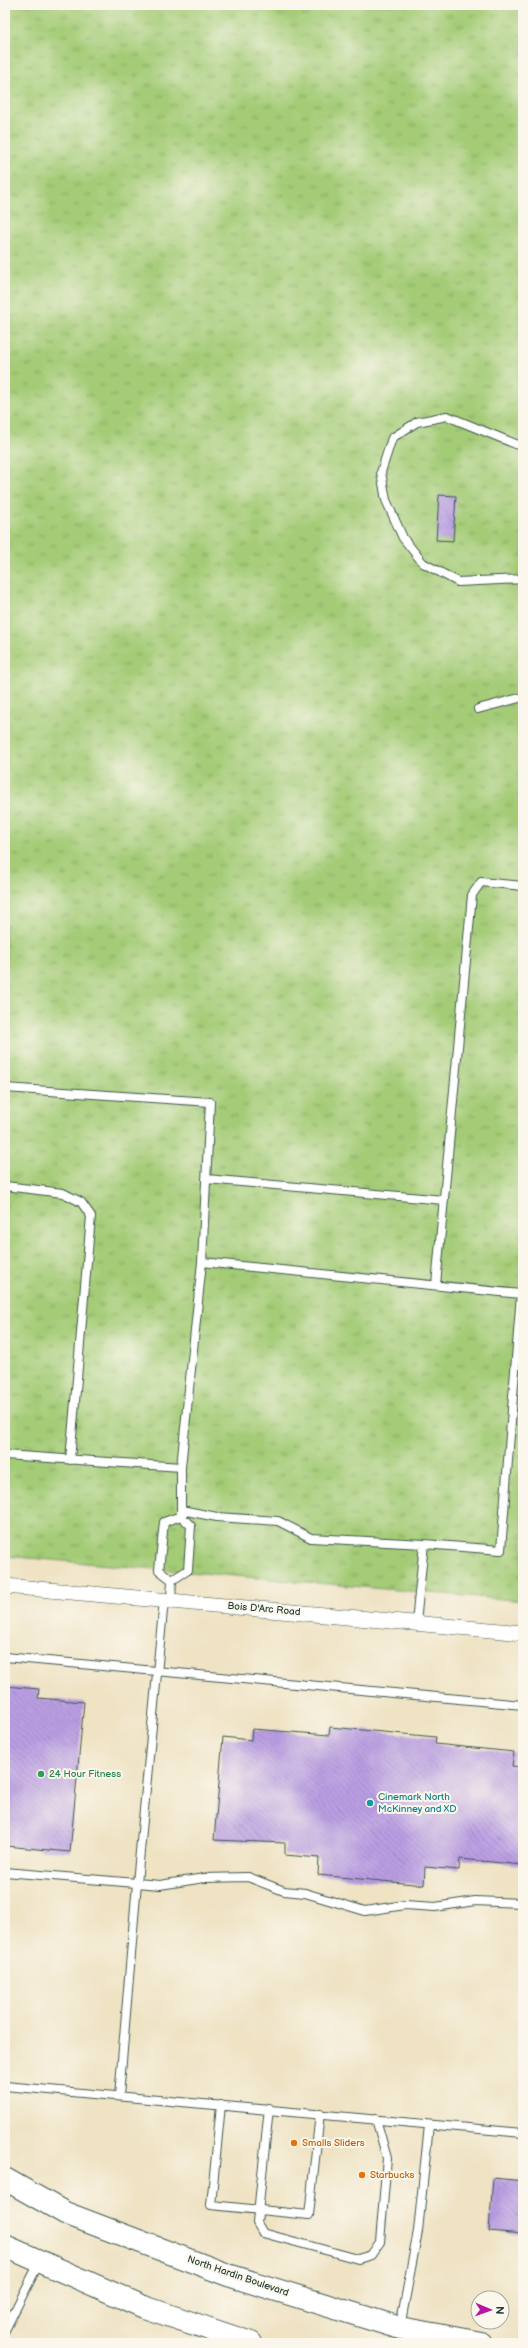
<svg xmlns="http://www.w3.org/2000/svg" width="528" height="2348" font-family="'Balsamiq Sans',sans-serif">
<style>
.grass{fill:url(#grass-tufts);stroke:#628456}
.building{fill:url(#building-back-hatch)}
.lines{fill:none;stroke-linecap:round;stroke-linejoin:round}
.lane-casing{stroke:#3e564a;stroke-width:10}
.street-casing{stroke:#3e564a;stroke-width:16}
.secondary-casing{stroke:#3e564a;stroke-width:24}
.lane{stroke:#fff;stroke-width:8}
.street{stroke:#fff;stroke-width:15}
.secondary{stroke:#fff;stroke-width:22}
.leisure-dot{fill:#2e9e5b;stroke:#fbf7ec;stroke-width:1.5}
.culture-dot{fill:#0f9aa8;stroke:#fbf7ec;stroke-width:1.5}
.food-dot{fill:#e8710a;stroke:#fbf7ec;stroke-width:1.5}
.labels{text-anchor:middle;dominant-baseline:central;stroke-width:4;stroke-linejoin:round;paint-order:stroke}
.street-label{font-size:10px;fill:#1f3d34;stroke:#fbf7ec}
.leisure-label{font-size:10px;fill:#27864d;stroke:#fbf7ec;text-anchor:start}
.culture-label{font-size:10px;fill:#0d838f;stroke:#fbf7ec;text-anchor:start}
.food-label{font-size:10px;fill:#c56008;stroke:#fbf7ec;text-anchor:start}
</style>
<defs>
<pattern id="grass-tufts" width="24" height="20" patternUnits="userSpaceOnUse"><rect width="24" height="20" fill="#a4cc77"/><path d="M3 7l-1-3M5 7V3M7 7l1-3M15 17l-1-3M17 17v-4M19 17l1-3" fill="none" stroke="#85a762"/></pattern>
<pattern id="building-back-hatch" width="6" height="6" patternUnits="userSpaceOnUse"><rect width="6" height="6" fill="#ba9ee3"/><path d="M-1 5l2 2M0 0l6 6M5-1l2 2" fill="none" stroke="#9782b9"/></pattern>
</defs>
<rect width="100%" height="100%" fill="#fbf7ec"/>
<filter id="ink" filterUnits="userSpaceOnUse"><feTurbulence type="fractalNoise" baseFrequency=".025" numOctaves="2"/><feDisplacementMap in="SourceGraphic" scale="8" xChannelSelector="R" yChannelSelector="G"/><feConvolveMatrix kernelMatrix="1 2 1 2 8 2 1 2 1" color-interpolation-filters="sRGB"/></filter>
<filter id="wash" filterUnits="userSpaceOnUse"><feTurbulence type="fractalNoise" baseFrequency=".012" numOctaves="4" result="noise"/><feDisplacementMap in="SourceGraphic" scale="16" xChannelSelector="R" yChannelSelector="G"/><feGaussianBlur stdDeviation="0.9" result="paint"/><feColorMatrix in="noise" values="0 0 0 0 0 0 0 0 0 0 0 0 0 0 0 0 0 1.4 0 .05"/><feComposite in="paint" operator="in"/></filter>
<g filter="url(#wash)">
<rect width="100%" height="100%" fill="#efe3c4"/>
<path class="grass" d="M5 5H523V1601L5 1556Z"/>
<g id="blocks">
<path class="building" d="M439 495 456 496 453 541 436 540Z
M5 1686 39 1689 38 1698 84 1702 70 1852 5 1846Z
M330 1727 436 1737 435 1744 514 1752 512 1766 523 1767V1865L460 1859 459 1870 425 1867 424 1885 318 1875 319 1858 285 1855V1843L214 1840 223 1737 251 1740 252 1729 329 1735Z
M493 2178 523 2181V2234L489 2231Z"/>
</g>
</g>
<g filter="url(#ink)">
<use href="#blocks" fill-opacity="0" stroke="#3e564a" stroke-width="1"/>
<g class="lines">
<g class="lane-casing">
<path id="lane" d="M523 447 447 416 417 422 392 438 381 472 386 500 403 538 423 563 458 582 523 579
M478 709 523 697
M5 1088 210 1102 202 1262 181 1467 5 1455
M206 1179 444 1200
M5 1186 63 1193 81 1202 91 1216 70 1460
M202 1262 521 1294 501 1550 424 1544 416 1623
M436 1285 472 895 481 882 523 886
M181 1467V1510L217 1517 278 1521 311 1538 424 1544
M172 1580 188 1570 191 1526 181 1516V1510
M172 1580 159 1570 164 1522 181 1516
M171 1600 172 1580
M5 1657 523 1705
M5 1872 160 1885 204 1878 248 1877 284 1891 305 1893 365 1911 405 1905 435 1907 475 1901 523 1903
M5 2086 523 2133
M119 2096 137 1883 164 1600
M221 2105 211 2205 309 2215 320 2113
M269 2108 257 2223 263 2233 358 2259 371 2255 380 2242 387 2158 376 2119
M400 2327 418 2231 429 2125
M5 2330 39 2263"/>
</g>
<g class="street-casing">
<path id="street" d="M5 1586 523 1633"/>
</g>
<g class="secondary-casing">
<path id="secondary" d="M5 2179 65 2213 228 2275 400 2328 481 2343
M5 2246 144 2307 251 2343"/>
</g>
<use href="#lane" class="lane"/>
<use href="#street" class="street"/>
<use href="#secondary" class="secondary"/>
</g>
</g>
<circle class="leisure-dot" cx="41" cy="1774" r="4"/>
<circle class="culture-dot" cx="370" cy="1803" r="4"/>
<g class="food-dot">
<circle cx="294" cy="2143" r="4"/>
<circle cx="362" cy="2175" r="4"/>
</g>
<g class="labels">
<g class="street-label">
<text transform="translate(264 1609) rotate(5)">Bois D'Arc Road</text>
<text transform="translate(238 2276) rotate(19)">North Hardin Boulevard</text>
</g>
<g class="leisure-label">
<text x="49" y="1774">24 Hour Fitness</text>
</g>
<g class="culture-label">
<text x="378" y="1797">Cinemark North<tspan x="378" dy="12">McKinney and XD</tspan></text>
</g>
<g class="food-label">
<text x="302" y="2143">Smalls Sliders</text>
<text x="370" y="2175">Starbucks</text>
</g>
</g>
<rect width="528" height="2348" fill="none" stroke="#fbf7ec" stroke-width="20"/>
<g transform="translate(490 2310) rotate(92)"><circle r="19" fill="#fbf7ec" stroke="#a3ada2"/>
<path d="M0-3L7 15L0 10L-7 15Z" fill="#b5179e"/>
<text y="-6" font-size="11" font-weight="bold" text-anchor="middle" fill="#1f3d34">N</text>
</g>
</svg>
